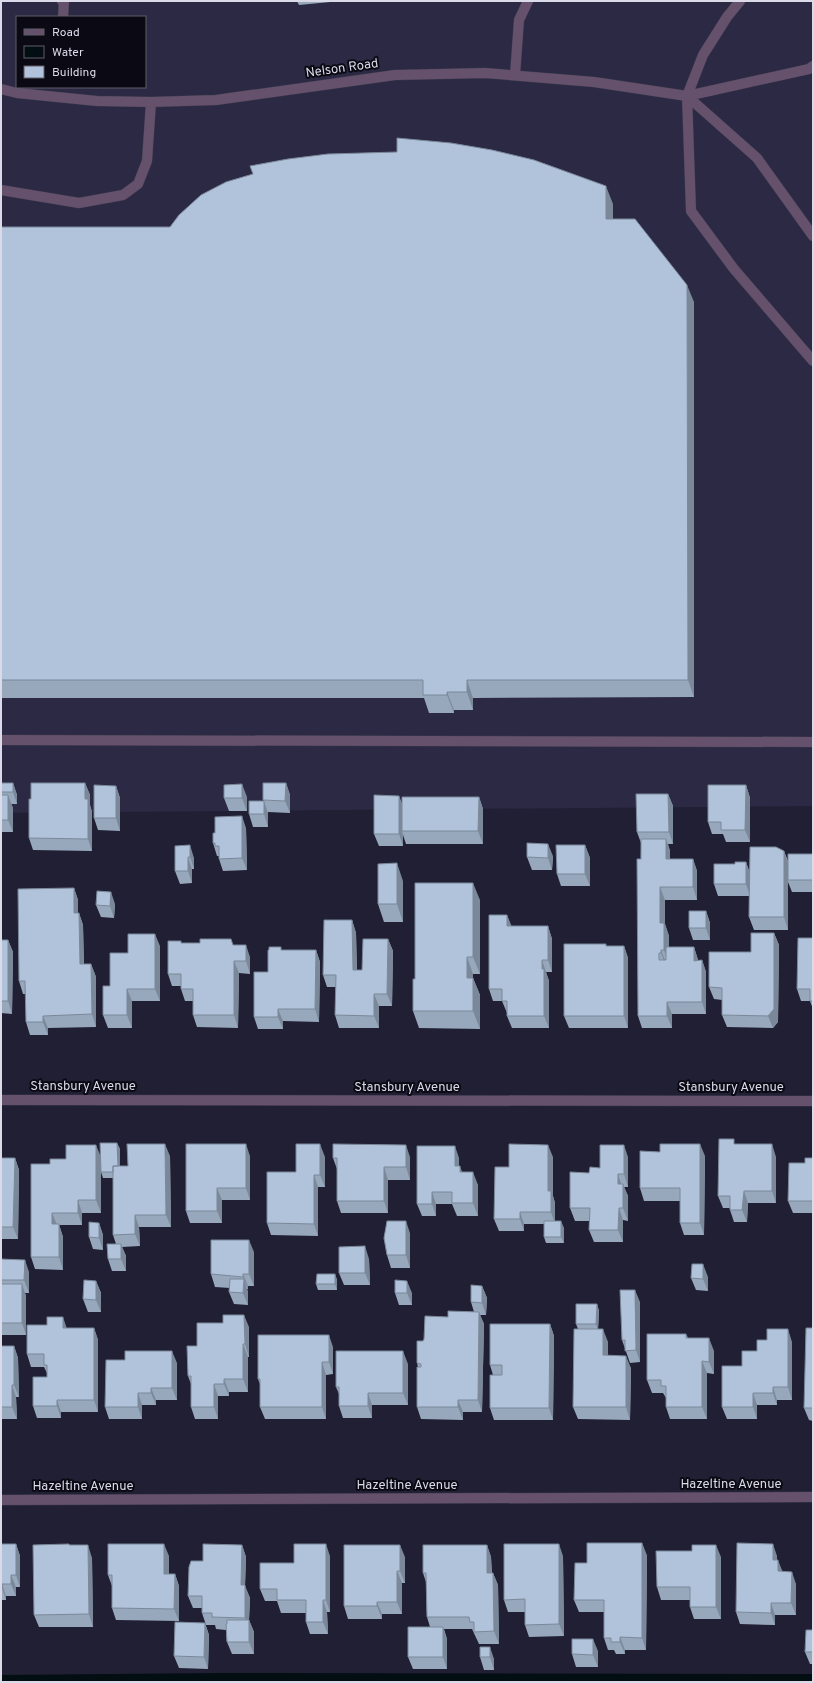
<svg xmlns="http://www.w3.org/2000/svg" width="814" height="1683" font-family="Overpass,sans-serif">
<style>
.built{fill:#2b2943;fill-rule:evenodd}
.water{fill:#030e12}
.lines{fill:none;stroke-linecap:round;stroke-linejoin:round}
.minor-casing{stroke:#3b394d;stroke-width:11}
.minor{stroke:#65516c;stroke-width:10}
.wall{fill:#97a8bc}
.shaded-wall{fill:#7b8899}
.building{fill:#b0c3db;stroke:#7b8899}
.labels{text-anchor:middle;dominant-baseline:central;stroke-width:4;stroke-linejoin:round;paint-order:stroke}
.street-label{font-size:13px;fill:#dadae9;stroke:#0b0a14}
</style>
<rect width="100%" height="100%" fill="#211f34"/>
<path class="built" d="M1 1H813V806L1 813ZM17 17H145V87H17Z"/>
<path class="water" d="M224 1673 813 1674V1682H1V1675Z"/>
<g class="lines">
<g class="minor-casing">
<path id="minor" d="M62 1H64L63 17
M740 1 727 17 703 55 687 96 691 211 734 269 813 361
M515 75 519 20 528 1
M1 89 17 93 97 101 151 102 216 100 395 75 485 73 594 82 687 96 809 69 813 66
M687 96 757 158 813 236
M1 190 79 203 123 195 138 184 147 161 151 102
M1 740 813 742
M1 1100 813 1101
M1 1500 813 1497"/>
</g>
<use href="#minor" class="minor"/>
</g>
<path class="wall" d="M297 1H341L299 5Z
M613 204V219L694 302V697L473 698V710H454V713H429L424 698H1V227H170Z
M1 783H13L17 795V804H11L13 808V832H1Z
M85 783 90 795V805L92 812V851L33 850 29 838 31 799Z
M286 783 290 795V813L268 812V827H253L249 814 263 801Z
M746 785 750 798V842H726L723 834H712L708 822Z
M116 786 120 798V831L98 830 94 818Z
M668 794 673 806V844H668L670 851V859H693L697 871V900H665V924L669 936V947H694L698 960H702L706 972V1014H672V1028H642L638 1016 641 843 637 832Z
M399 796 402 804 479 797 483 809V844H406L403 835V846H379L374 834Z
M247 797V811H229L224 798Z
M246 828 247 870 223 871 219 859V856H217L213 843Z
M585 845 590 858V886H561L557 874Z
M175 846 194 858V869H192V883L180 884 175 871Z
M784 851 788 861 813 854V892H792L788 882V930H754L749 917V896H718L714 884 735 864 746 862 750 873Z
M553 856 552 870H532L527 857Z
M403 881V922H384L378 904Z
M74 888 78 900V913H79L83 925 84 964H91L96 977V1027L48 1028V1035H30L26 1022V994H23L19 981Z
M480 900V974H473V978L480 995V1029L419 1028 413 1011 415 979Z
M115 904 114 918 101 917 96 905Z
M706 911 710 923V940H693L689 928Z
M507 915 511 926H548L552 939V972H546L549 981V1028H512L507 1016V1013L502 1001H493L489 989Z
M352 920 356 933 357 970H362L388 939 393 951 392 1006H379V1028H339L335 1015 336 987H327L323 975Z
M774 933 779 945 778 1022 773 1028 727 1027 722 1015V1000L714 999 709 987 751 952Z
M813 938V1009L810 1001H801L797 989Z
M1 940H8L13 952 12 1014 1 1013Z
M182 943 233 945 250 957V974L239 973 238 1028 197 1027 193 1015V1001H185L181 989V986H172L168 974Z
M160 946V1001H132V1028H108L103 1015 110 986 128 953Z
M606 946H624L628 958V1028H569L564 1016Z
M282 950H316L320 962 319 1022 283 1021V1029H258L254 1017 268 972Z
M117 1143 120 1149V1166H128L170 1156 171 1227H139L140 1246 122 1247 126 1256V1271H112L108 1259 116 1244 113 1235V1178H103L101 1172V1213H82V1225H59L63 1237V1270L35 1269 31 1257 50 1164 66 1159 100 1156Z
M736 1144 776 1157V1203H748L747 1222H734L730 1210V1208H723L718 1196Z
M250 1156V1200H222V1223H190L186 1211Z
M705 1156 704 1235H684L680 1223V1201H644L640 1188Z
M325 1157V1187H318V1236L271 1235 267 1223 296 1172Z
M410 1157V1180H388V1213H341L337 1201V1169L333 1158Z
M553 1157V1196L555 1203V1221L564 1228V1243H546L544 1237V1224H524V1231H499L494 1219 509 1167Z
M628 1157V1187H624L628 1196V1221L623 1220V1242H594L589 1230V1221H575L570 1208 589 1173 600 1168Z
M1 1158H15L19 1170 18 1239H1Z
M459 1158V1166L462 1172 478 1185V1216H457L452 1204H436V1216H422L417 1204Z
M813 1158V1213H793L788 1201Z
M99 1223 103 1235V1250L93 1249 89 1237Z
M410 1233V1268H391L387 1255Z
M254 1252V1286H248V1289H247L248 1292V1305L234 1304 229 1292 230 1288 215 1287 211 1274Z
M1 1259 29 1272V1293H25L26 1296V1335H1Z
M369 1259 370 1285H344L339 1273Z
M335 1274 337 1280V1290H318L316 1284Z
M708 1277V1291L696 1290 691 1278Z
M96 1281 101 1293V1312H88L83 1299Z
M482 1286 487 1298 486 1315H480L484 1324 482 1412H463V1420L421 1419 417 1407 418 1367 417 1363 423 1341 448 1317 474 1312 471 1302Z
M395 1293H412V1305H399Z
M640 1302V1362L630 1363 622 1340Z
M597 1304 599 1311 598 1329 608 1342V1355L631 1368 630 1420 578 1419 573 1407 578 1329 576 1324Z
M550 1324 554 1336 553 1420H494L490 1408 493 1375 490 1365Z
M249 1327V1357H248V1392H229V1396H218V1419H195L191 1407V1384L188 1376 197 1346Z
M67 1328H94L98 1340V1412H61V1418H37L33 1406 47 1377V1373L44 1367H31L27 1354Z
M813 1328V1421L809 1420 804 1408Z
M686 1334 688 1338 714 1351V1374L707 1373V1419H670L666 1407V1398L663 1393H652L647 1380Z
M767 1340 792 1342V1400H777V1405H757V1419H727L722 1407 742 1366Z
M1 1346H14L18 1358 19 1397H16L17 1419H1Z
M333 1347V1374L326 1375V1419H265L260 1407V1384L258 1379Z
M177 1363V1400H156V1405H142V1419H109L105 1407Z
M408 1364V1405H372V1418H343L339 1406V1394L336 1387Z
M642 1543 647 1556 646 1650H625V1654H616L614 1650H608L604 1638V1612H579L574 1600 587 1563Z
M1 1544H16L20 1556V1587H16V1596H6V1600H1Z
M69 1544 70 1545 92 1558 93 1627H39L34 1615Z
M242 1545 246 1557 245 1586 250 1598 249 1620 254 1632V1654H232L227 1642 226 1630 216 1629 215 1625H206L202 1613V1608H193L188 1596 203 1561Z
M487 1545 491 1557 492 1573H493L498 1585 499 1644H479L472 1629H444L447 1639V1669H413L408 1657 430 1627 427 1617 426 1582 423 1573Z
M169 1556V1574H175L179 1586V1621L116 1620 112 1608V1586L108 1575Z
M330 1556V1612H327L328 1634H310L306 1622V1613H281L277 1601H265L260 1589 294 1563Z
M563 1556 564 1636 529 1637 525 1625V1612H508L504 1600Z
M777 1556V1560L782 1571 796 1584V1615H775V1625L740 1624 736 1612Z
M405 1557V1583H402V1614H382V1619H348L344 1606Z
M721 1557V1619H694L690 1607V1600H661L657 1587Z
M205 1623 209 1635 208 1669 179 1668 174 1656Z
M813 1630V1664H810L805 1652Z
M480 1647 494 1659V1670H484L480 1657Z
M598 1651V1667H576L572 1654Z"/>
<path class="shaded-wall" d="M606 186 613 204V236L606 219Z
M687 285 694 302V697L688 680Z
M467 680 473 698V710L467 692Z
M447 692 454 710V713L447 695Z
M13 783 17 795V804L13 792Z
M85 783 90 795V805L92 812V851L88 839 85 799Z
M286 783 290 795V813L285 801Z
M242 784 247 797V811L242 798Z
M746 785 750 798V842L745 830Z
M116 786 120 798V831L116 818Z
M668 794 673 806V844L669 832Z
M8 795 13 808V832L8 820Z
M399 796 403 808 402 831 403 835V846L399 834Z
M479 797 483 809V844L478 831Z
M264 801 268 813V827L264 814Z
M242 816 246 828 247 870 242 858Z
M666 839 670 851V871L666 859Z
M548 844 553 856 552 870 548 858Z
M190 845 194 858V869L190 857Z
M585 845 590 858V886L585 874Z
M784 851 788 863V930L784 917Z
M188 857 192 869V883L188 871Z
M693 859 697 871V900L693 887Z
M746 862 750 875V896L746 884Z
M397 863 403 881V922L397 904Z
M473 883 480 900V974L473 957Z
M660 887 665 900V924L669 936V963L664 950 660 923Z
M74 888 78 900V925L74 913Z
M111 892 115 904 114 918 110 906Z
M706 911 710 923V940L706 928Z
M79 913 83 925 84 977 80 964Z
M507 915 512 927 507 926Z
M352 920 356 933 357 982 353 970Z
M548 926 552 939V972L548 960Z
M774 933 779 945 778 1022 773 1028 768 1016Z
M155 934 160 946V1001L155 989Z
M388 939 393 951 392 1006 387 994Z
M8 940 13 952 12 1014 8 1001Z
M246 945 250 957V974L246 961Z
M624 946 628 958V1028L624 1016Z
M694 947 698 960V973L694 961Z
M316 950 320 962 319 1022 315 1009Z
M661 950 666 963V966L661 953Z
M467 957 473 974V995L467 978Z
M542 960 549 981V1028L544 1016Z
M702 960 706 972V1014L702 1002Z
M234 961 239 973 238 1028 234 1015Z
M91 964 96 977V1027L92 1014Z
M473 978 480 995V1029L473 1011Z
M127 989 132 1001V1028L127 1015Z
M374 994 379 1006V1028L374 1016Z
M667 1002 672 1014V1028L667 1016Z
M278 1009 283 1021V1029L278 1017Z
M43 1016 48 1028V1035L43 1022Z
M117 1143 120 1149V1178L118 1172Z
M165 1144 170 1156 171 1227 166 1215Z
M246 1144 250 1156V1200L246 1188Z
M320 1144 325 1157V1187L320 1175Z
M700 1144 705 1156 704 1235 700 1223Z
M772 1144 776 1157V1203L772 1191Z
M96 1145 101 1157V1213L96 1200Z
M406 1145 410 1157V1180L406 1167Z
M548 1145 553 1157V1196L555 1203V1224L551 1212 548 1191Z
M624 1145 628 1157V1187L624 1174Z
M455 1146 459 1158V1178L455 1166Z
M15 1158 19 1170 18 1239 13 1227Z
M460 1166 464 1178 460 1172Z
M384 1167 388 1180V1213L384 1201Z
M473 1172 478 1185V1216L473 1203Z
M618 1174 622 1187 618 1184Z
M314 1175 318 1187V1236L314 1224Z
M623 1184 628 1196V1221L623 1208Z
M217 1188 222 1200V1223L217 1211Z
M744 1191 748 1203 747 1222 742 1210Z
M432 1192 436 1204V1216L432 1204Z
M78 1200 82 1213V1225L78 1213Z
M619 1208 623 1220V1242L618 1230Z
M520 1212 524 1224V1231L520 1219Z
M52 1213 57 1225 52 1224Z
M135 1215 139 1227 140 1246 135 1234Z
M406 1221 410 1233V1268L406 1255Z
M561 1221 564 1228V1243L561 1237Z
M99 1223 103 1235V1250L99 1238Z
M59 1224 63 1237V1270L59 1257Z
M249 1240 254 1252V1286L249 1274Z
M121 1244 126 1256V1271L121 1259Z
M365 1246 369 1259 370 1285 365 1273Z
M25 1260 29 1272V1293L24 1280Z
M703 1264 708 1277V1291L703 1279Z
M243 1274 248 1286V1289L243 1277Z
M335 1274 337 1280V1290L335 1284Z
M244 1279 248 1292V1305L243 1293Z
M96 1281 101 1293V1312L96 1300Z
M407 1281 412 1293V1305L407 1293Z
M22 1284 26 1296V1335L22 1323Z
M482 1286 487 1298 486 1315 482 1303Z
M635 1290 640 1302V1362L636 1350Z
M597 1304 599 1311 598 1331 596 1324Z
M479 1312 484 1324 482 1412 478 1400Z
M244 1315 249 1327V1357L245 1344Z
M63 1317 67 1329 63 1328Z
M550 1324 554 1336 553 1420 549 1408Z
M94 1328 98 1340V1412L94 1400Z
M603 1329 608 1342V1368L603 1355Z
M788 1329 792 1342V1400L788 1387Z
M329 1335 333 1347V1374L329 1362Z
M709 1338 714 1351V1374L709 1362Z
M243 1344 248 1357V1392L243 1379Z
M14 1346 18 1358 19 1397 14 1385Z
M172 1351 177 1363V1400L172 1388Z
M403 1351 408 1364V1405L403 1393Z
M626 1356 631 1368 630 1420 626 1407Z
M702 1361 707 1373V1419L702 1407Z
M322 1362 326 1375V1419L322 1407Z
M224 1379 229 1392V1396L224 1384Z
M214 1384 218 1396V1419L214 1407Z
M12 1385 16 1397 17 1419 12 1407Z
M773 1387 777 1400V1405L773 1393Z
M151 1388 156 1400V1405L151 1393Z
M138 1393 142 1405V1419L138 1407Z
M368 1393 372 1405V1418L368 1406Z
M753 1393 757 1405V1419L753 1407Z
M57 1400 61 1412V1418L57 1406Z
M458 1400 463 1412V1420L458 1407Z
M642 1543 647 1556 646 1650 642 1638Z
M16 1544 20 1556V1587L16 1575Z
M164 1544 169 1556V1586L164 1574Z
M326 1544 330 1556V1612L326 1600Z
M559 1544 563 1556 564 1636 559 1624Z
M773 1544 777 1556V1572L773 1560Z
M88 1545 92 1558 93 1627 89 1614Z
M242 1545 246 1557 245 1586 250 1598 249 1620 254 1632V1654L249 1642V1630L245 1618 241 1585Z
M400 1545 405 1557V1583L400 1571Z
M487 1545 491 1557 492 1586 487 1573Z
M716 1545 721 1557V1619L716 1607Z
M778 1560 783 1573 778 1571Z
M397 1571 402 1583V1614L397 1602Z
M792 1572 796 1584V1615L791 1603Z
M493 1573 498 1585 499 1644 494 1631Z
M175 1574 179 1586V1621L174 1609Z
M11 1575 16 1587V1596L11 1584Z
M2 1584 6 1596V1600L2 1588Z
M323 1600 327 1612 328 1634 323 1622Z
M377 1602 382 1614V1619L377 1606Z
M771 1603 775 1615V1625L771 1613Z
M205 1623 209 1635 208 1669 204 1657Z
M443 1627 447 1639V1669L443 1657Z
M620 1637 625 1650V1654L620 1642Z
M593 1639 598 1651V1667L593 1655Z
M490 1647 494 1659V1670L490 1657Z"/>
<path class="building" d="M397 138 451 143 492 150 534 160 606 186V219H635L687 285 688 680H467V692H447V695H423V680H1V227H170L179 215 201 195 226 182 253 174 250 166 288 159 328 154 397 152Z
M1 783H13V792H1Z
M31 783H85V799H88V839L29 838V799H31Z
M263 783H286L285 801 263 800Z
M242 784V798H224V785Z
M94 785 116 786V818H94Z
M708 785H746L745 830H721V822H708Z
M636 794H668L669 832H637Z
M1 795H8V820H1Z
M374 795 399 796V834H374Z
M402 797H479L478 831H402Z
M249 801H264V814H249Z
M242 816V858L219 859V846H215V843H213V833H215V817Z
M641 839H666V859H693V887H660V923H664V950H661V953H659V960H666V947H694V961L702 960V1002H667V1016H638L637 859H641Z
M527 843 548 844V858L527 857Z
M190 845V857H188V871H175V846Z
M556 845H585V874H557Z
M750 847H776L784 851V917H749Z
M788 854H813V880H788Z
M735 862H746V884H714V864H735Z
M397 863V904H378V864Z
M415 883H473V957H467V978H473V1011H413V979H415Z
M74 888V913H79L80 964H91L92 1014 43 1016V1022H26L25 981H19L18 889Z
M97 891 111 892 110 906 96 905Z
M689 911H706V928H689Z
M489 915H507V926H548V960H542V969H544V1016H507V1001H502V989H489Z
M324 920H352L353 970H362L363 939H388L387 994H374V1016L335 1015 336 975H323Z
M751 933H774V1009L768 1016 722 1015V988L709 987V952H751Z
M128 934H155V989H127V1015H103V986H110V953H128Z
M798 938H813V1001H810V989H797Z
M200 939H231L233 945H246V961H234V1015H193V989H181V974H168V941H181V943H200Z
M1 940H8V1001H1Z
M564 944H606V946H624V1016H564Z
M269 947H281V950H316L315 1009H278V1017H254V972H268V950H269Z
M719 1139H734V1144H772V1191H744L742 1210H730V1196H718Z
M100 1143H117L118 1166H113V1172H101Z
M127 1144H165L166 1215H135V1234L113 1235V1166H128Z
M186 1144H246V1188H217V1211H186Z
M296 1144H320V1175H314V1224L267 1223V1172H296Z
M333 1144 406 1145V1167H384V1201H337V1158H333Z
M509 1144 548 1145V1191H551V1212H520V1219H494L495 1167H509Z
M660 1144H700V1223H680V1188H640V1151L660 1152Z
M66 1145H96V1200H78V1213H52V1224H59V1257H31V1164H50V1159H66Z
M600 1145H624V1174H618V1184H623V1208H619L618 1230H589L590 1208H570V1172L589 1173 590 1167 600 1168Z
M417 1146H455V1166H460V1172H473V1203H452V1192H432V1204H417Z
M1 1158H15L13 1227H1Z
M805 1158H813V1201H788L789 1163H805Z
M387 1221H406V1255H387L384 1238Z
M544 1221H561V1237H544Z
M89 1222 99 1223V1238L89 1237Z
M211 1240H249V1274H243V1277L211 1274Z
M107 1244H121V1259H108Z
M365 1246V1273H339V1247Z
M1 1259 25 1260 24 1280H1Z
M692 1264H703V1279L691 1278Z
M317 1274H335V1284H316Z
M230 1279H244L243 1293 229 1292Z
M84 1280 96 1281V1300L83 1299Z
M395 1280 407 1281V1293H395Z
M1 1284H22V1323H1Z
M471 1285 482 1286V1303L471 1302Z
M620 1290H635L636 1350 625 1351V1340H622Z
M576 1304H597L596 1324H576Z
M448 1311 479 1312 478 1400H458V1407H417V1367H421V1364L417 1363V1341H423L424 1339 425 1316 448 1317Z
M223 1315H244L245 1344H243V1379H224V1384H214V1407H191V1376H188L187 1346H197V1323H223Z
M47 1317H63V1328H94V1400H57V1406H33V1377H47V1365H44V1354H27V1325H47Z
M490 1324H550L549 1408H490V1375H502V1365H490Z
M806 1328H813V1408H804Z
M574 1329H603V1355L626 1356V1407H573Z
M767 1329H788V1387H773V1393H753V1407H722V1366H742V1351H757V1340H767Z
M647 1334H686V1338H709V1362L702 1361V1407H666V1386H661V1380H647Z
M258 1335H329V1362H322V1407H260V1379H258Z
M1 1346H14V1385H12V1407H1Z
M125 1351H172V1388H151V1393H138V1407H105L106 1360H125Z
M336 1351H403V1393H368V1406H339V1387H336Z
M587 1543H642V1638L620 1637V1642H611V1638H604V1600H574L575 1563H587Z
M737 1543 773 1544V1560H778V1571L792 1572 791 1603H771V1613L736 1612Z
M1 1544H16V1575H11V1584H2V1588H1Z
M69 1544V1545H88L89 1614 34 1615 33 1545Z
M108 1544H164V1574H175L174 1609 112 1608V1575H108Z
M203 1544 242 1545 241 1585H245V1618L212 1617V1613H202V1596H188L189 1567 191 1561H203Z
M294 1544H326V1600H323V1622H306V1600H277V1589H260V1563H294Z
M504 1544H559V1624L525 1625V1599L504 1600Z
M344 1545H400V1571H397V1602H377V1606H344Z
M423 1545H487V1573H493L494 1631 474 1632V1622H470L469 1617H427L426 1573H423Z
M692 1545H716V1607H690V1587H657L656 1551H692Z
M227 1620H249V1642H227L226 1624H227Z
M175 1622 205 1623 204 1657 174 1656Z
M408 1627H443V1657H408Z
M806 1630H813V1652H805Z
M572 1639H593V1655L572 1654Z
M480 1647H490V1657H480Z"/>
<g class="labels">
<g class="street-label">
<text transform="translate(342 69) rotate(-8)">Nelson Road</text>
<text x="83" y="1087">Stansbury Avenue</text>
<text x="407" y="1088">Stansbury Avenue</text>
<text x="731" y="1088">Stansbury Avenue</text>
<text x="731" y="1485">Hazeltine Avenue</text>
<text x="407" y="1486">Hazeltine Avenue</text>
<text x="83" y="1487">Hazeltine Avenue</text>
</g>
</g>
<rect width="814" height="1683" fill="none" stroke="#dadae9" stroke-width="4"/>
<rect x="16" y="16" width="130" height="72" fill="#0b0a14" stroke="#5e5d69"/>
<rect x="24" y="29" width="20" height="6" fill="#65516c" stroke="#5e5d69"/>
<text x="52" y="36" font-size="12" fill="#dadae9">Road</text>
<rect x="24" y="46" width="20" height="12" fill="#030e12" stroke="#5e5d69"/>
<text x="52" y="56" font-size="12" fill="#dadae9">Water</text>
<rect x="24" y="66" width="20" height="12" fill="#b0c3db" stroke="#5e5d69"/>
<text x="52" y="76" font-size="12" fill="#dadae9">Building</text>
</svg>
